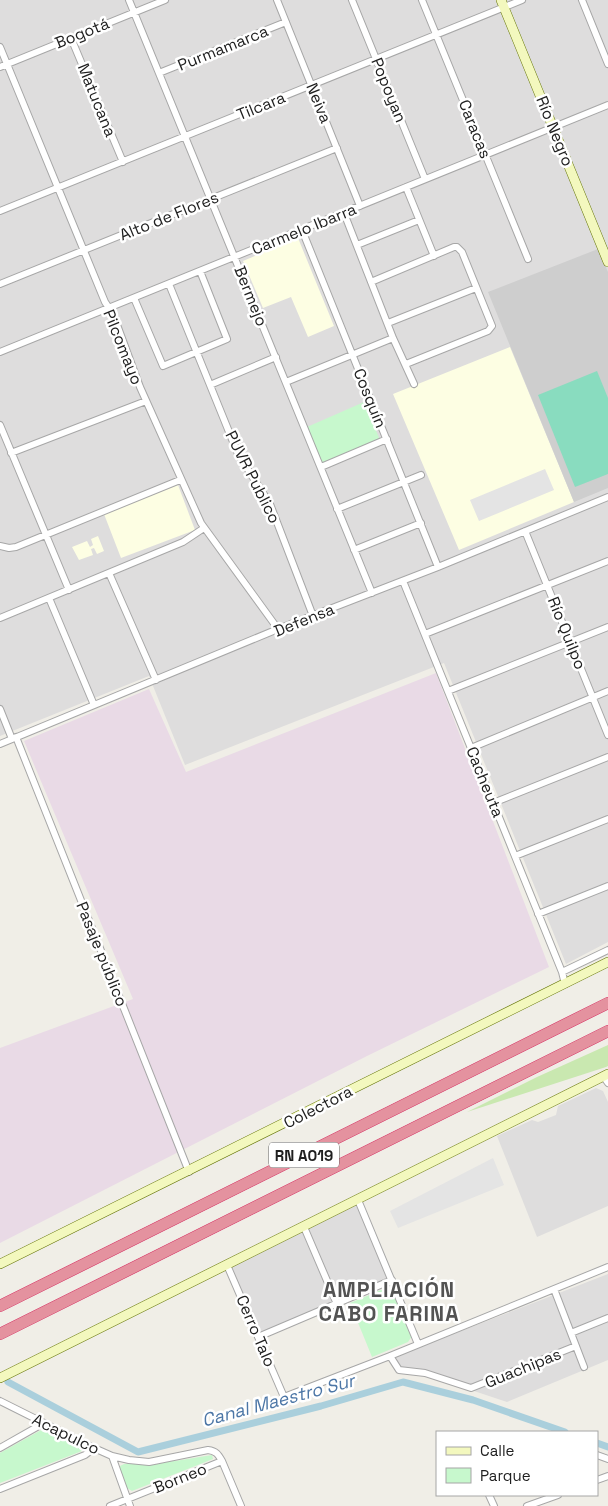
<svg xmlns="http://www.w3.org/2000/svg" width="608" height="1506" font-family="'Space Grotesk',sans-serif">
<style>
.residential{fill:#dedddd}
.industrial{fill:#e9dae6}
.education{fill:#fdfee3}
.religious{fill:#cecece}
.grass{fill:#c9e8b0}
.park{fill:#c7f8cd}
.pitch{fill:#89dcbf}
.parking{fill:#e4e4e4}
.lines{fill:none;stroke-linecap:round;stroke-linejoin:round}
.canal{stroke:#aacfdc;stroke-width:7}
.street-casing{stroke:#a7a7a7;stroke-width:8}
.secondary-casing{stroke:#667609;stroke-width:10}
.highway-casing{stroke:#d52d61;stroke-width:12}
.street{stroke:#fff;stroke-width:6}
.secondary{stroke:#f3f8be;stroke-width:9}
.highway{stroke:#e4929f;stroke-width:11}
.labels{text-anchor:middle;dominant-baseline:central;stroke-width:5;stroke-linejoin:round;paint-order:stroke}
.shield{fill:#fff;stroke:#636363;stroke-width:1}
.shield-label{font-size:15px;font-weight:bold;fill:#202020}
.street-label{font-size:16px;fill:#202020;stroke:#fff}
.water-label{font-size:18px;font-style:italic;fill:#4c76a6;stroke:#fff}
.district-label{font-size:21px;font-weight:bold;letter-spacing:1px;fill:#535353;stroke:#fff}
</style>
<rect width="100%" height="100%" fill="#f0eee7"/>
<path class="residential" d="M0 0H608V942L566 964 444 663 185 765 149 676 0 736Z
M596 1088 603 1091 608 1102V1206L537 1237 497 1136 532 1120 538 1122 556 1115 558 1106Z
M357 1203 390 1279 259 1333 231 1266Z
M608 1274V1360L507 1402 402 1367 394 1357Z"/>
<path class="industrial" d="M436 673 549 967 367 1056 0 1243V1048L133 999 24 741 149 689 186 772Z"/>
<path class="education" d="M298 238 334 326 308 337 291 297 263 308 243 261Z
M510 347 574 502 459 550 393 394Z
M178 485 195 530 121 558 104 514Z
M98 536 104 551 97 554 94 548 91 549 93 555 79 560 72 547 87 541 90 547 93 545 91 539Z"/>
<path class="religious" d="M598 249 608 272V488L574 502 488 292Z"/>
<path class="grass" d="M608 1045V1066L606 1067 467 1112 537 1077Z"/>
<path class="park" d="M364 402 380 440 322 464 307 427Z
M386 1288 393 1290 412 1336 408 1342 372 1357 350 1303Z
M43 1429H49L82 1444 84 1448 82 1451 0 1483V1453Z
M212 1455 213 1459 132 1491 127 1488 119 1469 120 1466 124 1464 175 1461Z"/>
<path class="pitch" d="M597 371 608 398V474L575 487 538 395Z"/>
<path class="parking" d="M545 469 554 490 479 521 470 500Z
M493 1158 504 1185 398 1228 390 1211Z"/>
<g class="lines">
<path class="canal" d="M8 1382 138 1452 321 1406 403 1382 473 1400 565 1432
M597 1443 608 1447"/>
<g class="street-casing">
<path id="street" d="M129 0 372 593
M277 0 360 206
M352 0 425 179
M422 0 528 259
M582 0 608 64
M71 38 123 162
M0 47 105 302 113 314 140 387 201 523 278 629
M0 67 165 0
M159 73 286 22
M406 187 434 256
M0 211 522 0
M344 213 393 338 414 384
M302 230 438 567
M357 245 419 220
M371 282 454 247H457L462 252 492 326 488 331 406 364
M0 284 337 148
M169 284 238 454 270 504 313 616
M134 298 163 366 227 339 200 271
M388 323 476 288
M0 352 608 105
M286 382 393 338
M210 385 276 357
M0 425 69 590
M11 453 146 401
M321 467 387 439
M337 509 421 475
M525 531 608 735
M0 546 9 548 16 547 180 480
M354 550 421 523
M109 573 156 680
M403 581 562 972 565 984
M49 598 94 705
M0 618 183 542 204 528
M425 634 608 561
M448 691 608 627
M0 709 12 739
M16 737 189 1172
M0 744 278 629 438 567 608 497
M471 748 608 691
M493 803 608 757
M515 856 608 819
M538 914 608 886
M562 972 608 950
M603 1076 608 1083
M358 1200 418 1344
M304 1227 337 1304
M227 1265 284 1397 390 1356 608 1267
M554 1289 584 1367
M571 1333 608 1318
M258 1337 392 1280
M390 1356 399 1370 425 1373 471 1388 576 1346
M0 1401 94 1448 112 1456 129 1460 149 1462 159 1460 208 1450C216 1451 218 1454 222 1461L241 1506
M0 1448 44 1423
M597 1455 608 1459
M112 1456 130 1506
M597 1480 608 1476
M0 1489 85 1455 94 1448
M489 1495 494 1506
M110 1506 222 1461
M527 1506 558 1495"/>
</g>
<g class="secondary-casing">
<path id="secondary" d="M501 0 608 262
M0 1264 608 962
M0 1378 608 1074"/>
</g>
<g class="highway-casing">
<path id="highway" d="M0 1306 608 1003
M0 1334 608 1031"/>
</g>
<use href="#street" class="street"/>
<use href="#secondary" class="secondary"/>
<use href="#highway" class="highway"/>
</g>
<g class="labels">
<rect class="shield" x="269" y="1142.5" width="70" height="25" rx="4"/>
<g class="shield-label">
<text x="304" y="1155">RN A019</text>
</g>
<g class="street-label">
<text transform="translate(82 33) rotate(-22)">Bogotá</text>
<text transform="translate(223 48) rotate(-22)">Purmamarca</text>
<text transform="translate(389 90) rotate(68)">Popoyan</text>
<text transform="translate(97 100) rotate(68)">Matucana</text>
<text transform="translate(319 103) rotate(68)">Neiva</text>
<text transform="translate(261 106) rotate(-22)">Tilcara</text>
<text transform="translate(475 129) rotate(68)">Caracas</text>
<text transform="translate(555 131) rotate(68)">Río Negro</text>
<text transform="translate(169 216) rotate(-22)">Alto de Flores</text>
<text transform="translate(304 229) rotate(-22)">Carmelo Ibarra</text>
<text transform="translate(251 296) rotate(68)">Bermejo</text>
<text transform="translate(123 347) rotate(68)">Pilcomayo</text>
<text transform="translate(370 398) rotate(68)">Cosquín</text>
<text transform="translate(253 477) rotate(63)">PUVR Publico</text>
<text transform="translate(304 620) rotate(-22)">Defensa</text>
<text transform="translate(567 633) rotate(68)">Río Quilpo</text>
<text transform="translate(485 782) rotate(68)">Cacheuta</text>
<text transform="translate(102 954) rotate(68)">Pasaje público</text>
<text transform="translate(318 1107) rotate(-27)">Colectora</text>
<text transform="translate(256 1331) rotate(67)">Cerro Talo</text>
<text transform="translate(523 1368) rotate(-22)">Guachipas</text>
<text transform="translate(66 1434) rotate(26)">Acapulco</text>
<text transform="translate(180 1478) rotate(-22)">Borneo</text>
</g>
<g class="water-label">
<text transform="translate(278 1400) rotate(-15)">Canal Maestro Sur</text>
</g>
<g class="district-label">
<text x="389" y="1289">AMPLIACIÓN<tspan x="389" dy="24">CABO FARINA</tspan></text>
</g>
</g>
<rect x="436" y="1431" width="162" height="65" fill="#ffffff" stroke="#a6a6a6"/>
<rect x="446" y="1447" width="25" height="8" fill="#f3f8be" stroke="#a6a6a6"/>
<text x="480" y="1456" font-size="15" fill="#202020">Calle</text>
<rect x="446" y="1468" width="25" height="15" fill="#c7f8cd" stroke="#a6a6a6"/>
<text x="480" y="1481" font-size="15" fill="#202020">Parque</text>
</svg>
